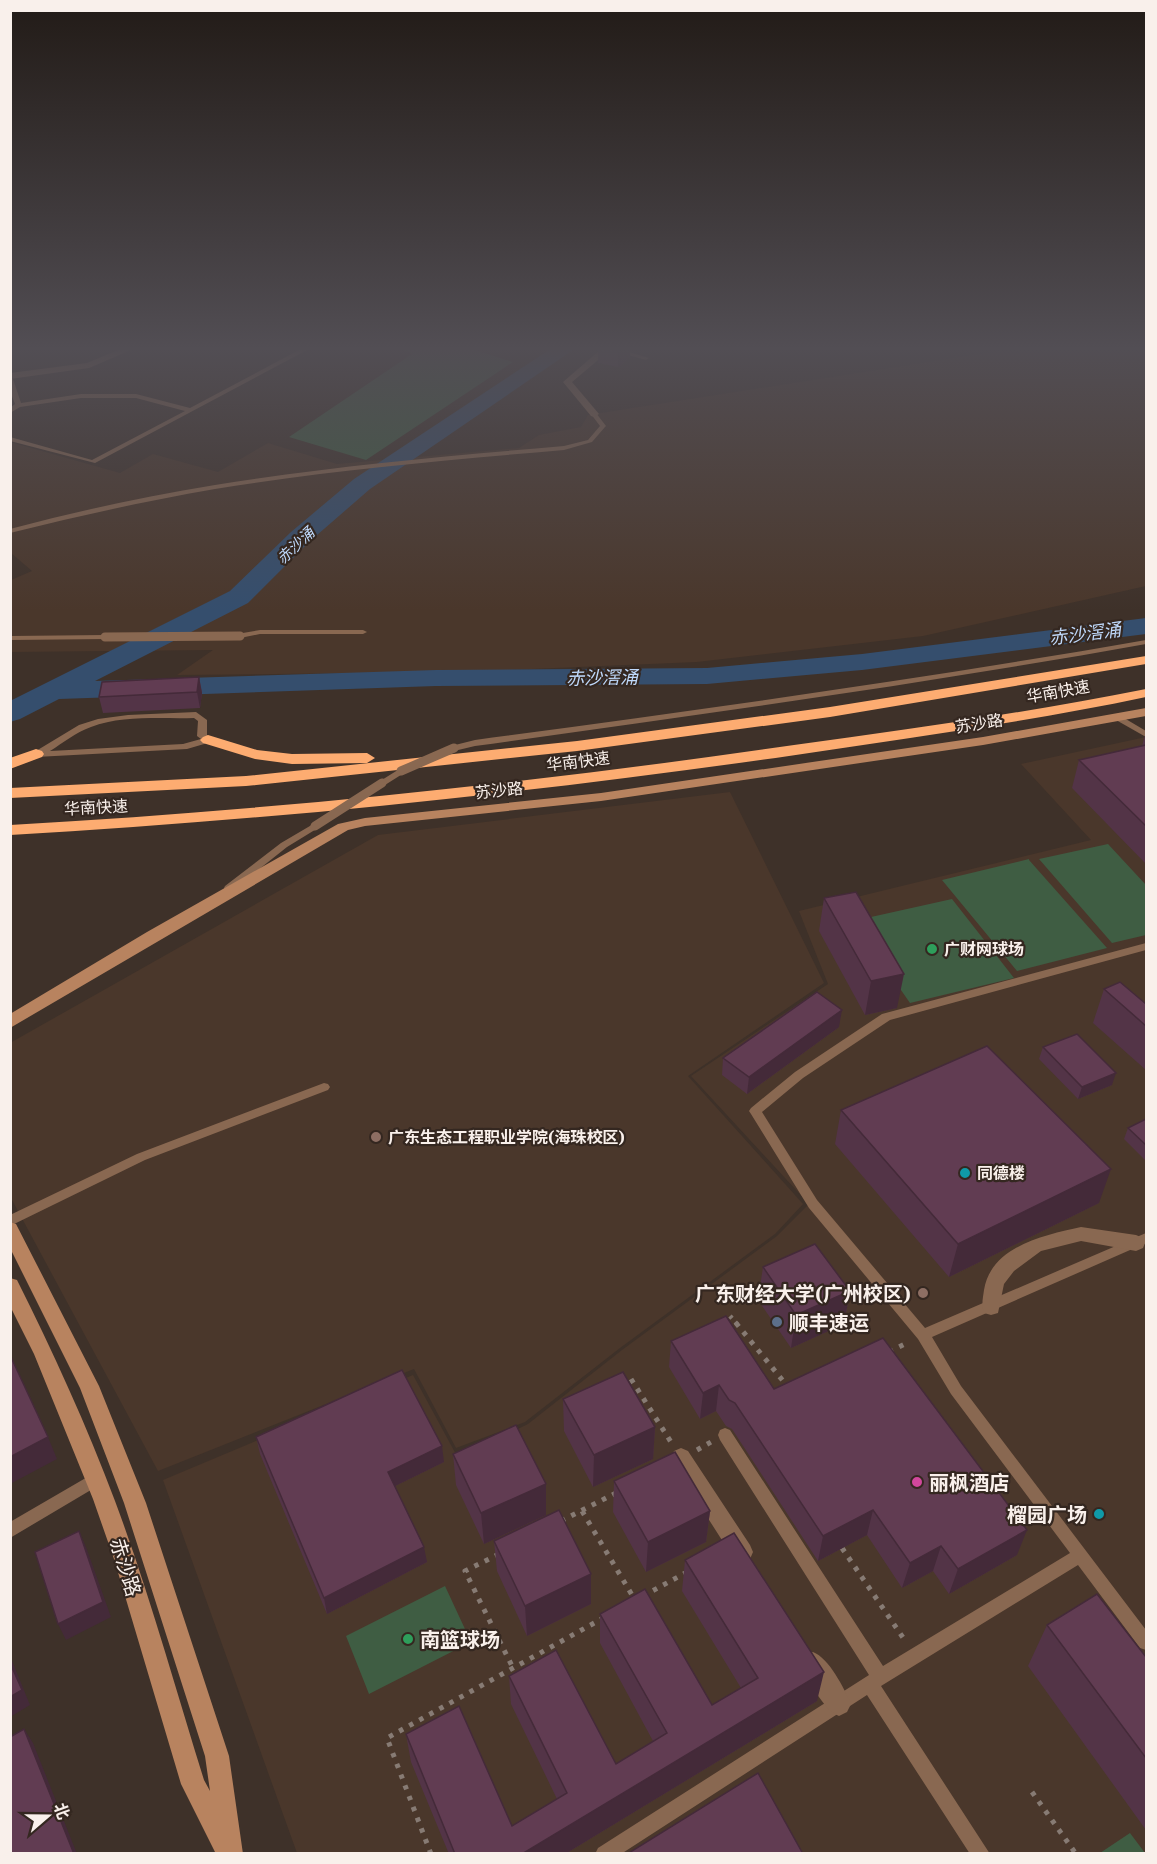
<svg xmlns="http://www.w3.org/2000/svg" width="1157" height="1864" font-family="'Noto Serif','Noto Sans SC',serif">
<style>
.built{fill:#4a372b}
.green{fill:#3f5d43}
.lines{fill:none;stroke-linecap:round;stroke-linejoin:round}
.river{fill:#354e6d;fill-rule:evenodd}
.path-far1{stroke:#877b74;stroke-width:4.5;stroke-dasharray:3 5;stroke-linecap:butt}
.path{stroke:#877b74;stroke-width:5;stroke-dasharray:4.5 7;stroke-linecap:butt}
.lane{fill:#896851;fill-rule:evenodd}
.street{fill:#896851;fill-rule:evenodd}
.secondary{fill:#b8835f;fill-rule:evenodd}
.highway{fill:#fdac71;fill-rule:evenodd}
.lane-bridge{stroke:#896851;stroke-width:9}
.wall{fill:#533447}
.shaded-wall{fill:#442a39}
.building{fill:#613c52;stroke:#442a39;stroke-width:1.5}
.leisure-dot{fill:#2e9e5b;stroke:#342720;stroke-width:2}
.education-dot{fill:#8d6e63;stroke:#342720;stroke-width:2}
.culture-dot{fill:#0f9aa8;stroke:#342720;stroke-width:2}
.service-dot{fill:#5c6f8a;stroke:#342720;stroke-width:2}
.hotel-dot{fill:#d1479c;stroke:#342720;stroke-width:2}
.labels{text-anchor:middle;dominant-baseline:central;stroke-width:4.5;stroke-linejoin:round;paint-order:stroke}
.far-water-label{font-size:15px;font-style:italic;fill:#bfd9fb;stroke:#342720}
.street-label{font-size:16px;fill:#f9f0eb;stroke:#342720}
.poi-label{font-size:16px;font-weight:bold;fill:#f9f0eb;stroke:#342720;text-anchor:start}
.water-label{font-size:18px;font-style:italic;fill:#bfd9fb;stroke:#342720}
.near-poi-label{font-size:20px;font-weight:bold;fill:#f9f0eb;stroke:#342720;text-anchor:start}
.near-street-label{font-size:20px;fill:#f9f0eb;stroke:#342720}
</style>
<rect width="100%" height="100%" fill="#3e3129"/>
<path class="built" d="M1005 350H1146V586L923 636 697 662 461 672 177 675 213 650 11 652V580L32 571 11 553 10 442 120 473 153 454 218 472 268 443 337 464 519 448 539 435 581 427 588 415Z
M1146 737V1853H297L163 1480 413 1375 458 1458 528 1424 622 1350 777 1236 809 1204 691 1076 828 984 799 911 1091 840 1021 764Z
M730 792 824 983 688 1076 803 1204 775 1234 620 1348 525 1422 456 1448 414 1369 158 1471 11 1198 10 1043 378 835Z"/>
<path class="green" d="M404 350H474L513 362 366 460 289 437 412 354Z
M1108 844 1146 885V935L1112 943 1039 859Z
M1029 859V860L1107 948 1017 971 942 880Z
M952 899 1014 978 910 1003 853 921Z
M445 1586 471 1642 369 1694 346 1636Z
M1130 1833 1145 1853H1100Z"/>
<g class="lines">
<path class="river" d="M549 350H573L370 489 309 542 248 603 95 681 436 670 707 668 862 654 1146 618V634L862 670 707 684 436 686 59 699 20 719 10 722V701L230 591 291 532 354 479Z"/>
<path class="path-far1" d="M730 1316 737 1324"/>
<path class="path" d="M736 1323 788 1387
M889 1352 909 1342
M631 1379 671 1442
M697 1450 711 1442
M582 1511 635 1600
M561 1521 616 1493
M842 1548 906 1642
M499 1554 465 1571 513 1668
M643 1596 689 1571
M1032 1792 1076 1854
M431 1854 387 1738 605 1617"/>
<path class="lane" d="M299 350H307L95 463 10 441V437L92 460 185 411 136 398H81L20 407 10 413V408L15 404 10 391V377L13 379 21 403 81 394H136L190 408Z
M610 350H622L649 358 646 360Z
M594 412 596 413 606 426 605 427 592 442 564 450C448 460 331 470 215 489 146 501 78 516 10 533V529C78 511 146 496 215 485 331 466 447 456 564 446L588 440 600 426 591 414Z
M260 630H363L367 632 363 634H260L240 638 236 636 237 634Z
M105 635H108V639L10 640V636Z
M1146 640V644C923 684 699 715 475 746L454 751 449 748 451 746 475 740C699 710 923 679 1146 640Z
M196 712 207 720V735L213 740 211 742 187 749 36 757 31 754 79 725 98 719 128 715ZM194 718 198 721 197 736 201 739 183 744 50 751C63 743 76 732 91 727 122 715 161 719 194 718Z
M1119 715 1146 731V737L1116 720V716Z
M401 768 406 771 404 773 385 785 382 786 377 783Z
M315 823 318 824 320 826 318 828 287 847 233 890H225L224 888 225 886 281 843Z
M1146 943V950L890 1020 803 1078 762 1112 817 1200 925 1328 1146 1233V1243L932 1337 961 1386 1146 1630V1650L1140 1648 1078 1565 881 1686 990 1854H970L867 1695 621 1854H595L598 1848 869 1675 720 1440 718 1435 720 1430 725 1428 730 1430 883 1666 1070 1553 951 1394 918 1339 809 1208 751 1114 749 1111 751 1108 795 1072 882 1014Z
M324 1083 328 1084 330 1087 328 1090 145 1160 10 1226V1215L137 1154Z
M96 1472 101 1474 103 1479 101 1484 10 1538V1522Z"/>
<path class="street" d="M118 350H131L89 368 10 379V373L87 363Z
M600 350H610L572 382 599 414 594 417 591 416 563 382Z
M1081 1227 1136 1235 1143 1238 1145 1243 1143 1248 1136 1251 1081 1241 1041 1251 1014 1271 1004 1284 998 1313 991 1315 984 1313C981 1305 983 1298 984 1290 991 1246 1045 1235 1081 1227Z
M681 1448 688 1451 750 1545 753 1552 750 1559 742 1563 734 1559 674 1465 671 1458 674 1451Z
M813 1652C829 1658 844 1688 851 1704L847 1712 839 1716C822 1709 808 1679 802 1663L805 1655Z"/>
<path class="secondary" d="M1146 708V716L983 745 601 801 365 826 348 830 10 1028V1014L147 932 338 824 365 818 601 793 983 737Z
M10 1222 16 1224 99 1386 146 1503 229 1756 243 1854H216L181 1784 114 1559 93 1499 34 1354 10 1306V1278L17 1280C53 1352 87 1426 115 1501 149 1592 175 1687 204 1780L210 1791 205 1756 124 1503 80 1388 10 1248Z"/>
<path class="highway" d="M1146 656V664L830 717 577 751 246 786 10 798V788L246 776 577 741 830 707Z
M1146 689V697C1028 722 908 738 789 756 530 793 271 820 10 835V825C273 810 534 783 794 745 912 729 1030 712 1146 689Z
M208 735 257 750 292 754 367 753 375 758 367 763 292 764 255 759 203 743 200 740 203 737Z
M36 749 42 751 44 754 42 757 10 769V758Z"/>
<path class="lane-bridge" d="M105 637 240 636
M401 771 454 748
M315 826 382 783"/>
</g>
<path class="wall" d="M598 350H630V358L618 367 598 363Z
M199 677 202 693 200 708 103 713 99 697Z
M1146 732V864L1072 788 1079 760 1142 746Z
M824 898 897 1008 865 1015 819 931Z
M1104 989 1146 1004V1070L1093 1023Z
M839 1027 747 1094 722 1075 723 1058Z
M1043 1047 1112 1085 1078 1099 1039 1059Z
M841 1110 1099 1203 949 1277 835 1144Z
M1146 1119V1161L1124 1139 1128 1128Z
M763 1267 850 1291 844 1324 791 1348 758 1300Z
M671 1341 774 1389 1017 1555 949 1594 933 1571 902 1588 867 1535 818 1561 732 1429 726 1426 716 1411 700 1419 669 1367Z
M563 1399 655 1427 653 1459 593 1487 564 1431Z
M256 1437 444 1462 395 1486 427 1562 327 1614 260 1454Z
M453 1454 546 1515 484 1544 456 1485Z
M614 1481 710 1511 706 1542 646 1572 613 1512Z
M494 1541 591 1574V1604L527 1636 497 1571Z
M685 1560 817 1701 565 1854H449L411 1762 406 1734 512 1826 557 1799 511 1704 509 1676 616 1764 653 1741 600 1643V1614L712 1705 741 1688 682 1591Z
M1047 1625 1146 1657V1830L1028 1666Z"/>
<path class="shaded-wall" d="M618 350H630V358L618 367Z
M199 677 202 693 200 708 197 692Z
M904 974 897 1008 865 1015 871 981Z
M842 1010 839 1027 747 1094 749 1077Z
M1116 1073 1112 1085 1078 1099 1082 1087Z
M1111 1169 1099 1203 949 1277 958 1244Z
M850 1291 844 1324 791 1348 796 1315Z
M719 1385 716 1411 700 1419 703 1393Z
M655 1427 653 1459 593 1487 594 1455Z
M48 1437 57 1459 10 1484V1457Z
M442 1446 444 1462 391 1488 388 1472Z
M546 1484V1515L484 1544 481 1513Z
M873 1510 867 1535 818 1561 823 1536Z
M710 1511 706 1542 646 1572 648 1542Z
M1027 1530 1017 1555 949 1594 958 1569Z
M79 1531 86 1547 111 1617 66 1640 58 1624Z
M941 1546 933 1571 902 1588 910 1563Z
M424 1547 427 1562 327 1614 324 1598Z
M591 1574V1604L527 1636 525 1606Z
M10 1656 30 1705 10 1717Z
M824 1672 817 1701 565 1854H522Z
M24 1729 33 1743 77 1854H74Z"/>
<path class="building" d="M199 677 197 692 99 697 102 682Z
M1146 745V826L1079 760Z
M856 892 904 974 871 981 824 898Z
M1120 982 1146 1004V1026L1104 989Z
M817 992 842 1010 749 1077 723 1058Z
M1077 1034 1116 1073 1082 1087 1043 1047Z
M987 1046 1111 1169 958 1244 841 1110Z
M1146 1119V1145L1128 1128Z
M815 1244 850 1291 796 1315 763 1267Z
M726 1316 774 1389 883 1338 1027 1530 958 1569 941 1546 910 1563 873 1510 823 1536 735 1403 729 1400 719 1385 703 1393 671 1341Z
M10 1355 48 1437 10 1457Z
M402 1370 442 1446 388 1472 424 1547 324 1598 256 1437Z
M623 1372 655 1427 594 1455 563 1399Z
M516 1425 546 1484 481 1513 453 1454Z
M675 1452 710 1511 648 1542 614 1481Z
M559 1510 591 1574 525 1606 494 1541Z
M79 1531 103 1602 58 1624 35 1552Z
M734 1533 824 1672 522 1854H455L406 1734 459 1706 512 1826 567 1793 509 1676 556 1650 616 1764 667 1733 600 1614 645 1589 712 1705 758 1678 685 1560Z
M1097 1594 1146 1657V1758L1047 1625Z
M10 1663 22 1690 10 1697Z
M24 1729 74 1854H10V1737Z
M758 1773 803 1854H627Z"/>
<linearGradient id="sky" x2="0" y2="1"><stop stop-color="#221b17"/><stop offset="0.57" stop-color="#524e54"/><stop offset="1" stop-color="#524e54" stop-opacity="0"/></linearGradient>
<rect width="1157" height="611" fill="url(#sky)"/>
<g class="leisure-dot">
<circle cx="932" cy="949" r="6"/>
<circle cx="408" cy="1639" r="6"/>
</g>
<g class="education-dot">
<circle cx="376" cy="1137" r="6"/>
<circle cx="923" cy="1293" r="6"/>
</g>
<g class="culture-dot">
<circle cx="965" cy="1173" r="6"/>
<circle cx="1099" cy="1514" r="6"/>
</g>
<circle class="service-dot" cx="777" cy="1322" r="6"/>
<circle class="hotel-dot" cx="917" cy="1482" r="6"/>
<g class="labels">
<g class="far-water-label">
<text transform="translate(295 545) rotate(-43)">赤沙涌</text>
</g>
<g class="street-label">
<text transform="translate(1058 691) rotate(-10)">华南快速</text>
<text transform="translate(979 723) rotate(-9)">苏沙路</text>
<text transform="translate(578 761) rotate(-7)">华南快速</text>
<text transform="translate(499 790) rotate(-6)">苏沙路</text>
<text transform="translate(96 807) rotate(-3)">华南快速</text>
</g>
<g class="poi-label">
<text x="944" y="949">广财网球场</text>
<text x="388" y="1137">广东生态工程职业学院(海珠校区)</text>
<text x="977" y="1173">同德楼</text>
</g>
<g class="water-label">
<text transform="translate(1085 633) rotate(-7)">赤沙滘涌</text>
<text transform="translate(602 677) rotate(-1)">赤沙滘涌</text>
</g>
<g class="near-poi-label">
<text x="911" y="1293" text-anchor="end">广东财经大学(广州校区)</text>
<text x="789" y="1322">顺丰速运</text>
<text x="929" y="1482">丽枫酒店</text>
<text x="1087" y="1514" text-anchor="end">榴园广场</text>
<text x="420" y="1639">南篮球场</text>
</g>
<g class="near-street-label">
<text transform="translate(126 1567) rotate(73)">赤沙路</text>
</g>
</g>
<rect width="1157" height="1864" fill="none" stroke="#f9f0eb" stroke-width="24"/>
<g transform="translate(48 1816) rotate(70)" stroke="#342720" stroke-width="4.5" paint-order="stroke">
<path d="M0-4.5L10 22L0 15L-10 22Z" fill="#f9f0eb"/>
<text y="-9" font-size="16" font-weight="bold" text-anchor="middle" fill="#f9f0eb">北</text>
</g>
</svg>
